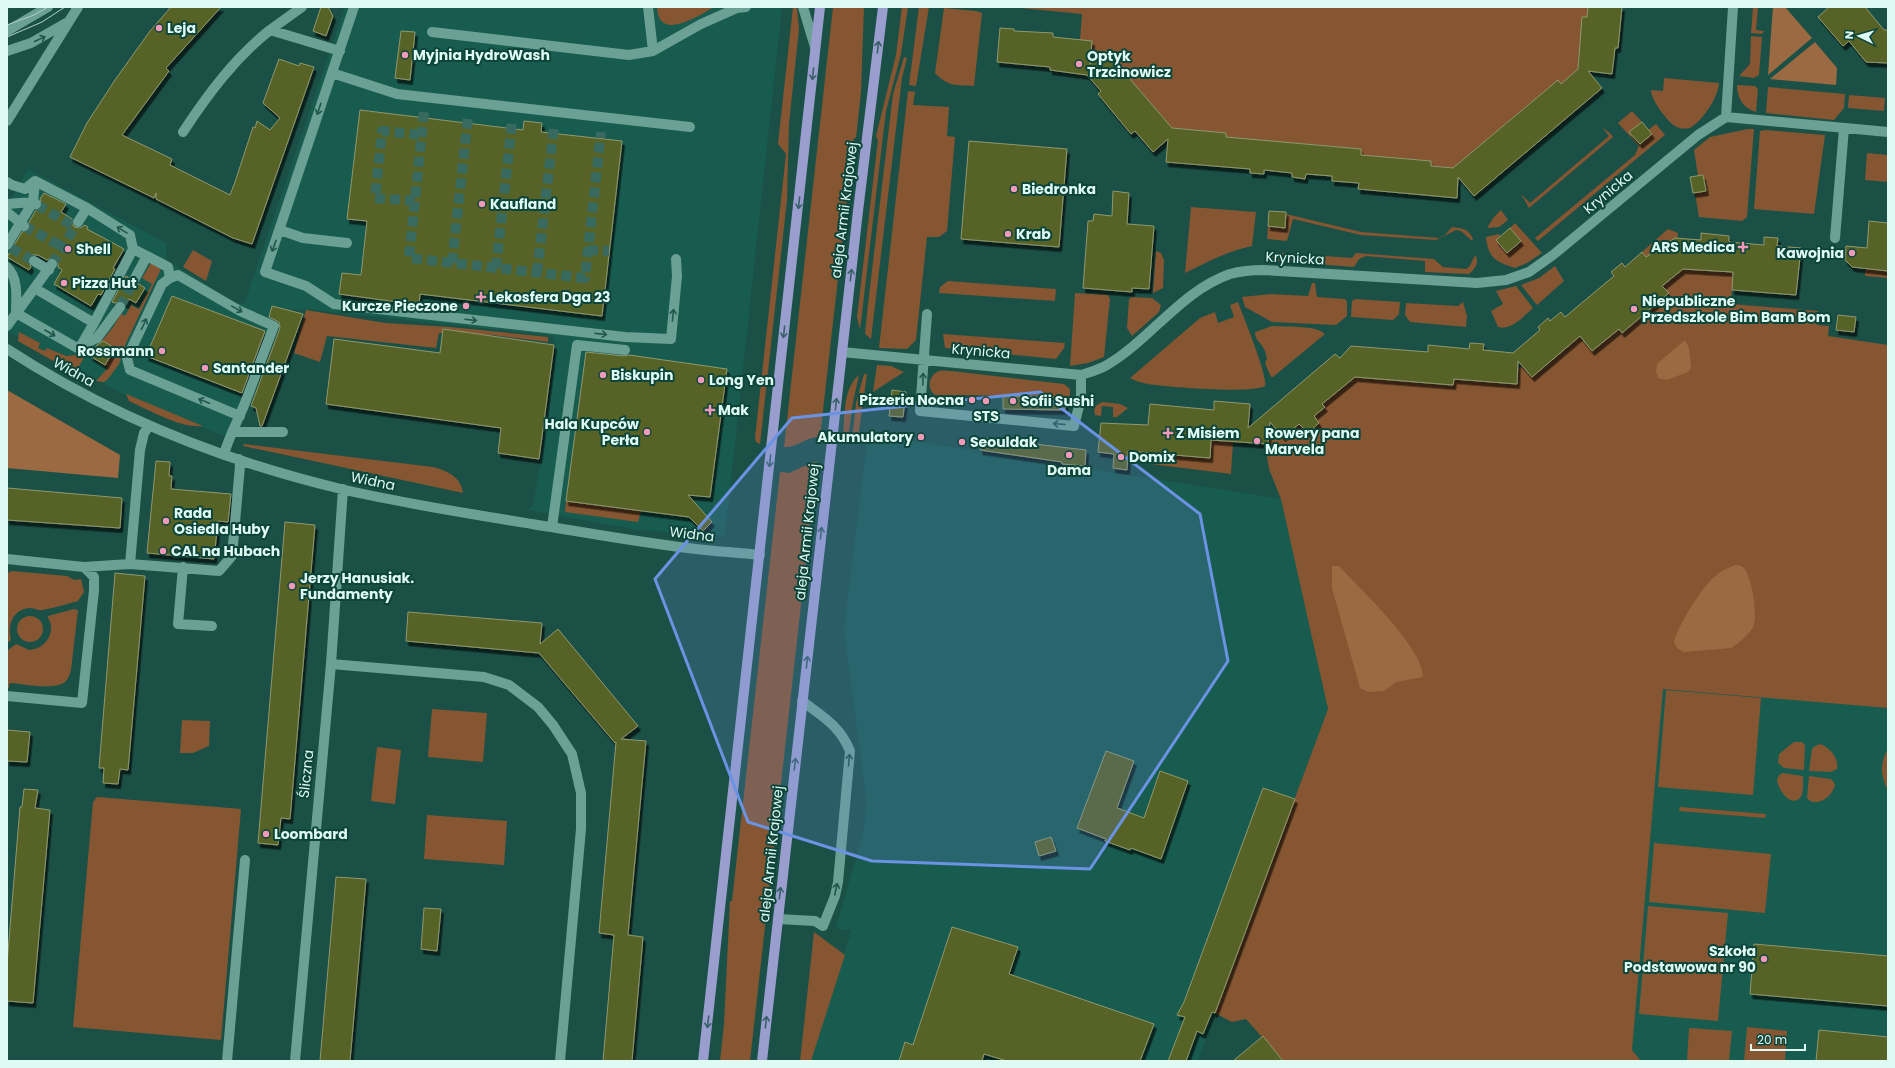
<svg xmlns="http://www.w3.org/2000/svg" width="1895" height="1068" font-family="Poppins,sans-serif">
<style>
.built{fill:#185b4f}
.green{fill:#855631}
.forest{fill:#9c6a42}
.building{fill:#576226;stroke:#8f986f;filter:url(#shadow)}
.lines{fill:none;stroke-linecap:round;stroke-linejoin:round}
.minor-tunnel{stroke:#386a60;stroke-width:10;stroke-dasharray:10 5;stroke-linecap:butt}
.minor{stroke:#6ba094;stroke-width:10}
.major{stroke:#9a9ecf;stroke-width:10}
.tram{stroke:#b0d1c9;stroke-width:1}
.oneway{stroke:#20574d}
.oneway2{stroke:#376067}
.marked{fill:#6b93e3;fill-opacity:0.2;stroke:#6b93e3;stroke-width:3;stroke-linejoin:round}
.poi-dot{fill:#f09ab7;stroke:#0d453b;stroke-width:1.5}
.labels{text-anchor:middle;dominant-baseline:central;stroke-width:4;stroke-linejoin:round;paint-order:stroke}
.poi-label{font-size:14px;font-weight:bold;fill:#dffaf3;stroke:#0d453b;text-anchor:start}
.street-label{font-size:14px;fill:#dffaf3;stroke:#0d453b}
</style>
<defs>
<filter id="shadow"><feDropShadow dx="2.5" dy="4.5" stdDeviation="0" flood-color="#0009"/></filter>
</defs>
<rect width="100%" height="100%" fill="#1b5046"/>
<path class="built" d="M345 7H782L725 536 639 530 528 510 533 505 541 460 556 346 553 336 314 310 285 309 233 438 221 435 121 393 7 331V206L28 169 166 243V260L238 304H244Z
M868 434 1281 499 1328 709 1198 1061H811L852 929 840 930 836 927 863 835 865 817 866 799 844 629Z
M1663 688 1888 708V1061H1641L1632 1050Z"/>
<path class="green" d="M657 7H714C700 15 658 43 657 7Z
M793 7H796L797 9 799 29 789 124 787 200 760 444 756 442 755 438 786 154 778 144Z
M833 7H864L861 92 856 138H854L820 437C807 436 797 448 784 447Z
M902 7H908L901 54 886 111 860 330 857 317 878 140 876 136 896 55Z
M919 7H929L916 86 909 85Z
M1011 7H1588L1587 17H1582L1581 36 1584 57H1579L1578 69 1561 84 1558 80 1453 168 1431 166V161L1369 156 1360 160 1361 149 1226 137V133L1172 128 1106 51 1095 60 1091 55 1092 41 1080 40 1082 14Z
M1753 7H1765V8H1758L1756 30 1764 31 1762 34 1751 33Z
M944 8 976 11 982 13 974 86C957 85 948 87 935 73Z
M1751 36 1762 37 1759 75 1754 78 1739 76 1750 64Z
M904 57 907 58 902 78 871 339 865 334 868 304 889 127 893 94Z
M1664 78 1719 83C1718 98 1703 120 1690 128 1686 129 1679 129 1675 126 1667 121 1651 100 1651 90L1663 91Z
M1737 85 1755 86 1758 89 1756 112C1743 108 1737 98 1737 85Z
M1768 87 1845 94 1844 108 1834 120 1766 113Z
M908 91 915 92 913 105 949 107 947 136 955 137 947 231 939 237H927L916 340 907 349 879 348Z
M1849 95 1885 98 1884 111 1848 108Z
M1632 111 1642 122 1629 132 1640 144 1652 134 1648 130 1656 124 1665 135 1538 241 1535 238 1635 155 1639 146 1618 123Z
M1602 127 1611 134 1613 137 1529 208 1521 194 1530 203 1609 136Z
M1748 129H1754L1747 217 1742 221 1699 217 1695 193 1706 190 1703 175 1698 176 1694 150 1710 137Z
M1765 130 1825 135 1814 214 1754 209 1760 131Z
M1867 153 1888 155V182L1865 180Z
M1191 207 1256 212 1252 246C1228 251 1207 262 1185 273Z
M1501 210 1508 220 1499 227 1487 228 1494 217Z
M1286 214 1361 232 1439 238 1445 235 1452 227C1462 228 1470 229 1473 240H1471L1461 231 1456 230 1436 240 1361 235 1293 219 1287 241 1267 239 1268 226 1285 227Z
M1515 223 1542 253 1527 263 1515 268C1496 262 1488 258 1486 237L1499 234 1500 236 1496 240 1507 253 1521 242 1510 228Z
M1668 229 1678 233 1676 254 1646 257 1642 252Z
M193 250 212 261 206 281 183 267Z
M1156 251 1161 253 1164 260 1163 288 1153 293Z
M1269 252 1352 258 1356 253 1434 259 1443 267 1466 269 1470 266 1474 257 1476 256C1479 263 1475 269 1469 274L1425 272V261L1366 256 1359 259 1354 267 1267 260 1265 255Z
M151 263 161 269 126 343 119 364 108 379 104 382 96 381 108 368 90 356 113 327 121 314 125 316 131 305 139 309 152 284 142 278Z
M1555 266 1564 281 1537 305 1521 285 1539 278Z
M1683 269 1733 272 1731 304 1818 311 1817 325 1829 326 1828 336 1888 345V708L1663 689 1632 1050 1641 1061H1283L1246 1019 1232 1022 1215 1013 1328 709 1281 499 1269 469 1267 457 1269 430 1274 426 1283 437 1299 424 1308 433 1319 424 1314 416 1325 407 1322 404 1355 377 1453 385 1454 379 1517 384 1518 369 1522 366 1532 377 1579 336 1593 351 1604 341 1598 333 1610 318 1623 332 1669 294 1656 279 1661 276 1667 282Z
M1865 269 1888 271V278L1865 276Z
M948 281 1056 289 1055 301 939 293 940 287Z
M1312 283H1315L1317 297 1345 299 1347 302V316L1336 325 1272 322 1245 307 1242 297 1271 294 1308 296Z
M1516 286 1533 308C1524 316 1511 331 1498 327L1491 311 1503 304 1496 291Z
M1075 293 1108 295 1110 299 1104 357 1088 363 1070 366Z
M1132 297 1152 298 1161 305 1159 312 1132 336 1127 328 1129 299Z
M1355 299 1400 302 1399 314 1393 320 1351 317 1352 301Z
M1238 302C1243 316 1268 376 1265 386 1251 394 1167 387 1148 384 1142 383 1135 381 1130 378L1200 318 1215 312 1218 323 1234 317 1230 305Z
M1463 302 1467 316 1466 327 1410 322 1405 315 1406 303 1458 306Z
M306 310 385 323 450 327 548 337V342L492 335 439 333 436 348 327 336 320 362 294 353Z
M1272 326C1285 327 1316 325 1325 334L1273 377H1271L1265 363 1267 359C1266 356 1266 352 1264 349 1261 342 1255 341 1255 332Z
M19 332 40 343 38 348 45 351 47 348 66 356 86 354 77 370 72 368 71 371 18 341Z
M943 334 1065 343 1064 348 1056 359 945 348Z
M877 365 891 366 904 372 873 392Z
M952 371 1064 384 1070 389V401L1061 410 1062 396 935 395C926 388 929 375 939 371 943 370 948 371 952 371Z
M864 374H867L858 438 852 440 856 403Z
M859 375 853 402 848 439H843C845 419 842 389 859 375Z
M126 394 203 426C182 429 149 410 129 401Z
M1103 402 1120 404 1128 408 1117 417H1113V407L1102 406 1101 416 1095 415C1093 407 1096 405 1103 402Z
M1211 440 1233 442 1231 474 1151 464 1146 456V453L1210 458Z
M244 444 433 467C448 471 461 477 463 493L243 446Z
M813 462H817L750 1061H720L724 1024 730 901H732L780 472 789 473Z
M566 501 641 511 638 522 565 512Z
M12 571 67 576 74 580 81 579 84 592 78 601C66 604 54 608 42 610 38 611 34 608 30 608 13 609 7 625 11 640L7 643V573Z
M74 609 78 610 71 670C70 673 69 678 66 681 56 691 25 684 11 683L9 684V688H7L8 650 16 644 29 650C42 649 52 639 51 625 51 622 48 620 48 616Z
M17 629a13 13 0 1 1 26 0a13 13 0 1 1-26 0Z
M1666 690 1761 698 1753 795 1658 787Z
M432 709 487 713 483 762 428 757Z
M182 720 210 721 209 746 193 753H180Z
M1794 742H1802L1805 745 1804 770 1784 768 1778 763 1779 754Z
M1821 744C1830 749 1839 757 1837 769L1831 772 1809 771 1812 749 1815 746Z
M377 747 401 750 395 804 371 801Z
M1888 749V791C1881 777 1879 764 1888 749Z
M1783 773 1803 776C1803 782 1804 794 1800 798 1790 808 1777 788 1777 779L1780 774Z
M1809 776 1831 779 1835 784C1834 796 1816 809 1807 798Z
M97 797 241 809 221 1040 73 1027 93 802Z
M1680 807 1766 814 1765 818 1679 811Z
M427 815 507 821 504 865 424 859Z
M1654 843 1771 854 1765 913 1649 902Z
M1648 906 1728 913 1718 1021 1639 1014Z
M814 932 845 955 811 1061H800Z
M1747 1027 1787 1031 1785 1061H1744Z
M1689 1028 1732 1031 1729 1061H1687Z"/>
<path class="forest" d="M1773 7H1785L1812 38 1768 75Z
M1815 42 1837 68 1836 85 1770 79Z
M1685 340 1689 348 1691 368 1688 372 1667 380 1658 378 1656 372 1657 364Z
M7 390 120 455 118 478 7 468Z
M1735 565C1738 565 1742 566 1744 568 1752 577 1759 619 1752 629 1747 636 1738 644 1731 648L1684 652 1678 649 1674 642C1678 626 1699 592 1711 580 1717 573 1727 568 1735 565Z
M1332 566H1339C1360 589 1423 647 1423 677L1396 682 1384 691 1369 692 1360 688 1332 588Z"/>
<path class="building" d="M171 7H221L166 68 169 71 122 135 172 159 170 165 230 195 235 182 253 127 255 128 257 121 270 130 280 118 263 103 279 59 299 66 300 63 314 67 252 244 233 238 156 199V193L154 198 70 157 87 123 115 80 150 31Z
M321 7H328L333 16 326 36 313 31Z
M1588 7H1622L1618 48H1615L1612 74 1588 71 1602 88 1474 196 1458 177 1457 198 1358 189 1359 183 1332 181V176L1306 174 1305 179 1292 177V173L1264 170V174L1250 173V169L1166 162 1168 139 1153 152 1135 131 1131 134 1098 94 1101 91 1087 75 1050 70V67L997 62 1000 28 1014 29V31L1053 33V37L1092 41 1090 64 1106 51 1172 128 1226 133V137L1361 149V155L1431 161V166L1453 168 1558 80 1561 84 1578 69 1582 17H1587Z
M1829 7H1865L1884 30H1888V63L1866 62 1849 41 1843 46 1818 17Z
M401 31 415 32 410 80 395 78Z
M360 110 523 130 524 121 542 123 541 132 622 141 602 316 420 294 419 305 339 294 342 273 361 275 367 221 347 219Z
M1642 122 1652 134 1640 144 1629 132Z
M969 141 1067 149 1059 247 961 239Z
M1703 175 1706 191 1693 193 1690 177Z
M1113 191 1129 193 1127 224 1154 226 1149 289 1132 288V292L1083 288 1088 221H1093L1094 214 1112 216Z
M44 193 66 204 61 212 72 219V222L74 227 81 228 84 225 88 227 87 229 124 249 113 268 115 269 101 295 98 294 91 306 54 284 62 270 58 267V262L55 259 50 258 47 260 38 255H31L28 260 31 267 29 270 7 257 22 232 29 230 30 227 29 222 36 210 42 207V204L40 199Z
M1269 211 1286 212 1285 228 1268 226Z
M1869 221 1888 223V271L1852 267 1845 260 1846 246 1867 248Z
M1510 228 1521 241 1507 253 1496 240Z
M1701 233 1729 236V242L1764 245V237L1778 238 1777 246 1801 248 1796 295 1732 290 1733 272 1683 269 1662 286 1669 293 1622 333 1619 329 1592 351 1580 336 1532 377 1518 361 1517 384 1454 379 1453 385 1355 377 1322 404 1325 407 1314 416 1319 423 1308 433 1299 424 1283 437 1270 422 1268 444 1211 440 1210 458 1128 451 1127 470 1113 468 1114 454 1098 452 1101 423 1148 425 1150 404 1214 410V401L1250 404 1248 428 1335 354 1340 358 1351 346 1428 352V345L1469 349 1470 343 1484 344 1483 350 1513 353 1540 330 1538 327 1548 318 1550 321 1561 312 1565 317 1614 276 1611 272 1622 263 1625 267 1642 252 1646 257 1675 238 1701 240Z
M126 276 128 277V281L131 285 135 286 139 284 145 288 136 303 129 299 126 304 120 301 115 303 112 302Z
M172 296 265 331 242 393 146 356Z
M272 306 303 314 262 426H260L256 408 251 406 280 328 279 322 269 317Z
M1838 315 1856 317 1854 332 1836 330Z
M443 329 554 345 539 459 498 453 501 428 326 404 334 339 440 353Z
M103 341 115 348 105 365 90 356 97 345Z
M586 352 624 356 629 355 727 369 710 497 688 495 712 522 703 531 689 517 566 501Z
M892 390 906 392 903 417 889 416Z
M1003 396 1065 397V410L1003 409Z
M982 438 1086 450 1085 466 1062 464V462L980 450Z
M156 461 170 462 169 476H172L171 489 231 494 228 522 218 521 214 559 147 553Z
M7 488 122 498 120 528 7 520Z
M285 522 315 525 290 819 281 818 278 845 258 843Z
M115 573 145 576 128 770 120 769 118 784 103 783 104 768H99Z
M408 612 542 623 540 644 558 629 638 726 621 739 646 741 628 935 643 937 632 1061H603L614 935 599 933 616 742 615 743 604 730 539 653 406 641Z
M7 730 30 732 27 762 7 761Z
M1106 751 1134 761 1117 808 1144 818 1160 771 1188 781 1161 859 1131 848 1130 850 1105 841 1106 839 1077 828Z
M1263 788 1295 799 1215 1013 1212 1012 1203 1034 1197 1031 1186 1061H1168L1185 1017 1177 1015 1184 1002Z
M24 789 38 790 35 808 50 810 33 1003 7 1001V964L20 807H22Z
M1051 837 1056 851 1039 856 1035 842Z
M336 877 366 879 350 1061H320Z
M424 908 441 909 437 951 421 949Z
M952 927 1018 947 1009 974 1154 1024 1140 1061H1007L984 1054 982 1061H899L905 1042 913 1045Z
M1754 944 1888 956V1006L1750 994Z
M1819 1030 1888 1037V1061H1816Z
M1263 1036 1283 1061H1233Z"/>
<g class="lines">
<path class="minor-tunnel" d="M424 112 409 258 585 278 601 132
M415 201 375 198 382 131 422 135
M37 205 75 227
M24 226 63 247
M11 248 34 261
M588 250 609 251
M452 263 468 117
M52 264 78 222
M496 268 512 122
M537 273 554 127
M120 307 134 280"/>
<path class="minor" d="M354 7 265 272 306 286 334 304 625 337 671 339 677 276 676 259
M648 7 653 51
M803 7 815 47
M270 30 302 7
M7 31 48 7
M432 32 629 55 653 51 701 24 737 8 746 7
M7 51 31 43 66 23
M332 73 397 94 690 127
M1726 117 1733 7
M7 121 78 7
M183 132C208 94 234 59 270 30L340 51
M35 181 87 208 130 235 133 249 147 256 134 280
M7 182 12 185 25 189 35 181
M7 204 33 202 36 204
M7 212 24 226
M78 222 87 208
M280 230 303 238 347 243
M1835 238 1844 128
M7 245 33 202 35 181
M147 256 168 267 170 278
M34 261 49 270
M7 267C19 279 16 298 16 313L79 349 94 323 36 289
M927 314 920 411 1074 426 1081 398V375
M94 323 133 249
M7 326 52 264
M82 345 97 338 120 307
M7 349C110 416 226 462 345 490 407 504 470 514 532 524 589 533 647 544 705 550 723 552 741 553 760 555
M842 352 1081 375C1090 372 1099 370 1107 365 1151 339 1181 291 1230 274 1241 271 1253 270 1264 270L1477 283 1506 280 1529 272 1553 255 1698 135 1726 117 1888 132
M232 432H283
M224 454C229 437 238 420 245 403 255 377 264 351 274 326L240 311 178 275 170 278 162 284 127 358 130 370 240 416
M552 527 577 345 625 350
M7 559 84 567 130 564 219 571 232 556 240 466 239 459
M130 564 140 450 144 433 149 426
M183 567 178 624 212 626
M331 664 484 677 509 685 538 707 553 725 572 754 581 793V829L560 1061
M7 696 82 703 94 590V577L84 567
M778 919 815 921 823 926 835 896 838 882 850 751C840 726 823 717 802 701
M227 1061 245 860
M295 1061 331 664 343 489"/>
<path class="major" d="M703 1061 820 7
M762 1061 858 211 883 7"/>
<path class="tram" d="M7 25 34 15 48 7
M7 37 42 22 65 7"/>
</g>
<defs><path id="oneway-shaft" d="M-6 0H5M1.5-3L5.5 0L1.5 3" fill="none" stroke-width="1.6" stroke-linecap="round" stroke-linejoin="round"/></defs>
<g class="oneway">
<use href="#oneway-shaft" transform="translate(40 39) rotate(-25)"/>
<use href="#oneway-shaft" transform="translate(319 109) rotate(108)"/>
<use href="#oneway-shaft" transform="translate(122 230) rotate(-148)"/>
<use href="#oneway-shaft" transform="translate(274 246) rotate(110)"/>
<use href="#oneway-shaft" transform="translate(237 309) rotate(29)"/>
<use href="#oneway-shaft" transform="translate(673 315) rotate(-84)"/>
<use href="#oneway-shaft" transform="translate(471 320) rotate(7)"/>
<use href="#oneway-shaft" transform="translate(144 324) rotate(-65)"/>
<use href="#oneway-shaft" transform="translate(50 333) rotate(30)"/>
<use href="#oneway-shaft" transform="translate(601 334) rotate(6)"/>
<use href="#oneway-shaft" transform="translate(923 379) rotate(-88)"/>
<use href="#oneway-shaft" transform="translate(204 401) rotate(-158)"/>
<use href="#oneway-shaft" transform="translate(1059 424) rotate(-175)"/>
<use href="#oneway-shaft" transform="translate(849 760) rotate(-85)"/>
<use href="#oneway-shaft" transform="translate(836 889) rotate(-78)"/>
</g>
<g class="oneway2">
<use href="#oneway-shaft" transform="translate(878 47) rotate(-83)"/>
<use href="#oneway-shaft" transform="translate(813 74) rotate(96)"/>
<use href="#oneway-shaft" transform="translate(799 203) rotate(96)"/>
<use href="#oneway-shaft" transform="translate(851 275) rotate(-83)"/>
<use href="#oneway-shaft" transform="translate(784 332) rotate(96)"/>
<use href="#oneway-shaft" transform="translate(836 404) rotate(-84)"/>
<use href="#oneway-shaft" transform="translate(770 461) rotate(96)"/>
<use href="#oneway-shaft" transform="translate(821 533) rotate(-84)"/>
<use href="#oneway-shaft" transform="translate(807 662) rotate(-84)"/>
<use href="#oneway-shaft" transform="translate(795 764) rotate(-83)"/>
<use href="#oneway-shaft" transform="translate(780 893) rotate(-83)"/>
<use href="#oneway-shaft" transform="translate(708 1022) rotate(97)"/>
<use href="#oneway-shaft" transform="translate(766 1022) rotate(-84)"/>
</g>
<path class="marked" d="M1040 392 1200 514 1228 661 1090 869 872 861 748 822 655 579 792 418Z"/>
<g class="poi-dot">
<circle cx="159" cy="28" r="4"/>
<circle cx="405" cy="55" r="4"/>
<circle cx="1079" cy="64" r="4"/>
<circle cx="1014" cy="189" r="4"/>
<circle cx="482" cy="204" r="4"/>
<circle cx="1008" cy="234" r="4"/>
<path d="M1741 241h4v4h4v4h-4v4h-4v-4h-4v-4h4z"/>
<circle cx="68" cy="249" r="4"/>
<circle cx="1852" cy="253" r="4"/>
<circle cx="64" cy="283" r="4"/>
<path d="M479 291h4v4h4v4h-4v4h-4v-4h-4v-4h4z"/>
<circle cx="466" cy="306" r="4"/>
<circle cx="1634" cy="309" r="4"/>
<circle cx="162" cy="351" r="4"/>
<circle cx="205" cy="368" r="4"/>
<circle cx="603" cy="375" r="4"/>
<circle cx="701" cy="380" r="4"/>
<circle cx="972" cy="400" r="4"/>
<circle cx="986" cy="401" r="4"/>
<circle cx="1013" cy="401" r="4"/>
<path d="M708 404h4v4h4v4h-4v4h-4v-4h-4v-4h4z"/>
<circle cx="647" cy="432" r="4"/>
<path d="M1166 427h4v4h4v4h-4v4h-4v-4h-4v-4h4z"/>
<circle cx="921" cy="437" r="4"/>
<circle cx="1257" cy="441" r="4"/>
<circle cx="962" cy="442" r="4"/>
<circle cx="1069" cy="455" r="4"/>
<circle cx="1121" cy="457" r="4"/>
<circle cx="166" cy="521" r="4"/>
<circle cx="163" cy="551" r="4"/>
<circle cx="292" cy="586" r="4"/>
<circle cx="266" cy="834" r="4"/>
<circle cx="1764" cy="959" r="4"/>
</g>
<g class="labels">
<g class="poi-label">
<text x="167" y="28">Leja</text>
<text x="413" y="55">Myjnia HydroWash</text>
<text x="1087" y="56">Optyk<tspan x="1087" dy="16">Trzcinowicz</tspan></text>
<text x="1022" y="189">Biedronka</text>
<text x="490" y="204">Kaufland</text>
<text x="1016" y="234">Krab</text>
<text x="1735" y="247" text-anchor="end">ARS Medica</text>
<text x="76" y="249">Shell</text>
<text x="1844" y="253" text-anchor="end">Kawojnia</text>
<text x="72" y="283">Pizza Hut</text>
<text x="489" y="297">Lekosfera Dga 23</text>
<text x="1642" y="301">Niepubliczne<tspan x="1642" dy="16">Przedszkole Bim Bam Bom</tspan></text>
<text x="458" y="306" text-anchor="end">Kurcze Pieczone</text>
<text x="154" y="351" text-anchor="end">Rossmann</text>
<text x="213" y="368">Santander</text>
<text x="611" y="375">Biskupin</text>
<text x="709" y="380">Long Yen</text>
<text x="964" y="400" text-anchor="end">Pizzeria Nocna</text>
<text x="1021" y="401">Sofii Sushi</text>
<text x="718" y="410">Mak</text>
<text x="986" y="416" text-anchor="middle">STS</text>
<text x="639" y="424" text-anchor="end">Hala Kupców<tspan x="639" dy="16">Perła</tspan></text>
<text x="1176" y="433">Z Misiem</text>
<text x="1265" y="433">Rowery pana<tspan x="1265" dy="16">Marvela</tspan></text>
<text x="913" y="437" text-anchor="end">Akumulatory</text>
<text x="970" y="442">Seouldak</text>
<text x="1129" y="457">Domix</text>
<text x="1069" y="470" text-anchor="middle">Dama</text>
<text x="174" y="513">Rada<tspan x="174" dy="16">Osiedla Huby</tspan></text>
<text x="171" y="551">CAL na Hubach</text>
<text x="300" y="578">Jerzy Hanusiak.<tspan x="300" dy="16">Fundamenty</tspan></text>
<text x="274" y="834">Loombard</text>
<text x="1756" y="951" text-anchor="end">Szkoła<tspan x="1756" dy="16">Podstawowa nr 90</tspan></text>
</g>
<g class="street-label">
<text transform="translate(1608 192) rotate(-40)">Krynicka</text>
<text transform="translate(844 210) rotate(-83)">aleja Armii Krajowej</text>
<text transform="translate(1295 258) rotate(3)">Krynicka</text>
<text transform="translate(981 351) rotate(5)">Krynicka</text>
<text transform="translate(74 372) rotate(29)">Widna</text>
<text transform="translate(373 481) rotate(12)">Widna</text>
<text transform="translate(807 532) rotate(-84)">aleja Armii Krajowej</text>
<text transform="translate(692 534) rotate(7)">Widna</text>
<text transform="translate(306 774) rotate(-84)">Śliczna</text>
<text transform="translate(771 854) rotate(-84)">aleja Armii Krajowej</text>
</g>
</g>
<rect width="1895" height="1068" fill="none" stroke="#dffaf3" stroke-width="16"/>
<g transform="translate(1859 36) rotate(275)" stroke="#0d453b" stroke-width="3" paint-order="stroke">
<path d="M0-3L7 15L0 10L-7 15Z" fill="#dffaf3"/>
<text y="-6" font-size="11" font-weight="bold" text-anchor="middle" fill="#dffaf3">N</text>
</g>
<path d="M1751 1044v6h54v-6" fill="none" stroke="#dffaf3" stroke-width="2"/>
<text x="1757" y="1044" font-size="12" fill="#dffaf3" stroke="#0d453b" stroke-width="3" paint-order="stroke">20 m</text>
</svg>
